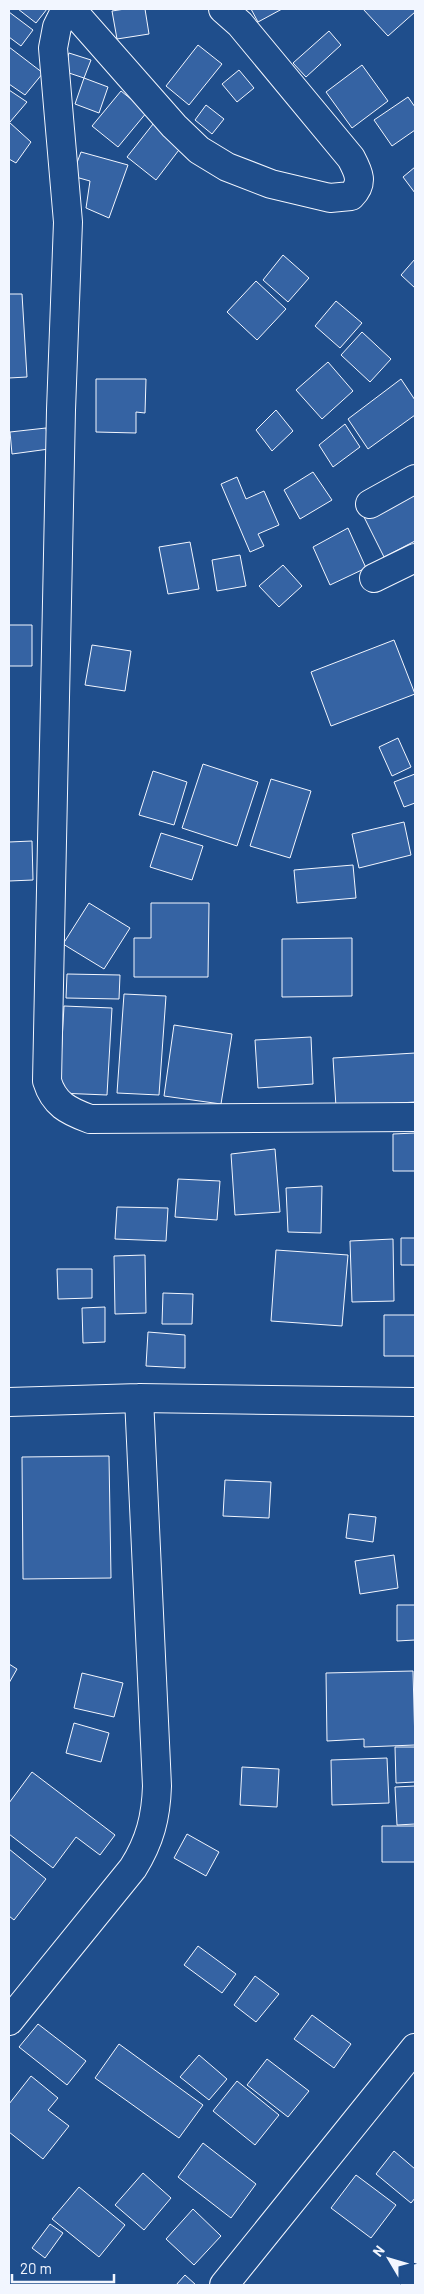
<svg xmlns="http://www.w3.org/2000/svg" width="424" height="2294" font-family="Barlow,sans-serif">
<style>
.building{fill:#3563a3;stroke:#f2f6ff}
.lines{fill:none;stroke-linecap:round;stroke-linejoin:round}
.street-casing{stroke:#f2f6ff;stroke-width:30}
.street{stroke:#1f4e8c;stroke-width:28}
</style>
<rect width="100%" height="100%" fill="#1f4e8c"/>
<path class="building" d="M18 9H47L36 23Z
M125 9H145L149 34 117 39 112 11Z
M251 9H282L258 22Z
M363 9H415V12L388 36Z
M9 12 33 30 21 46 9 37Z
M329 31 341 45 306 77 293 63Z
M198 45 222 64 189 105 166 86Z
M9 47 43 73 25 95 9 84Z
M69 53 91 60 84 78 63 71Z
M362 65 388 101 352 128 326 92Z
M239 70 254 88 237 102 222 84Z
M84 78 108 87 99 113 75 104Z
M9 90 27 102 10 122 9 121Z
M121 91 147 112 118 147 92 126Z
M408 97 415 107V130L392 146 374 120Z
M206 105 224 119 212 134 195 120Z
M157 119 185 142 156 180 127 157Z
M9 122 31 142 16 163 9 159Z
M81 152 128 165 109 218 86 208 90 181 72 176Z
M415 167V193L403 177Z
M283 255 309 278 288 302 263 280Z
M415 259V288L401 275Z
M256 281 286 309 257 340 227 312Z
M9 294H22L27 377 9 378Z
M336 301 362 323 340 348 315 326Z
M362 332 391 359 370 382 341 355Z
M328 362 353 391 322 419 296 390Z
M96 379H146L145 413 136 412V433L96 432Z
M401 379 415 400V415L368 449 348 419Z
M276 410 293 431 272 451 256 430Z
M345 424 360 447 333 467 319 445Z
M46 428 49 449 12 454 10 432Z
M313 472 332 500 300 519 284 490Z
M237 477 246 499 264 491 279 525 258 534 264 546 250 552 221 484Z
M415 488V541L384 557 363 515Z
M348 528 366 568 330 585 313 547Z
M190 542 199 589 168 594 159 547Z
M240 555 246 586 217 591 212 560Z
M283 565 302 586 279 607 259 586Z
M9 625H32V666H9Z
M394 640 415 694 331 726 311 672Z
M92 645 131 651 125 691 85 685Z
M398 738 411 767 392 776 379 747Z
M203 764 258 782 237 846 182 828Z
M153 771 187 782 174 825 139 815Z
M415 774V803L404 807 394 782Z
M271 779 311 791 290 858 250 846Z
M404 822 411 855 359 868 352 834Z
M161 833 203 846 192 880 150 867Z
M32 841 33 880 9 881V842Z
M353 865 356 898 297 903 294 870Z
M89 903 130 928 104 969 63 944Z
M151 903H209L208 977H134V938H151Z
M352 938V996L282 997V939Z
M67 974 120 975 119 999 66 998Z
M124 994 166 996 159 1095 117 1093Z
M64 1006 112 1008 107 1095 59 1093Z
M174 1025 232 1034 221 1104 164 1096Z
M311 1037 313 1084 258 1088 255 1040Z
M415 1053V1102L336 1107 333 1058Z
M415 1133V1171H393V1134Z
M275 1149 280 1212 235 1215 231 1154Z
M178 1179 220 1181 217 1220 175 1217Z
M322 1186 321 1233 288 1232 286 1188Z
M117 1207 168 1208 166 1241 115 1239Z
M401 1238H415V1265H401Z
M393 1239 394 1301 352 1302 350 1241Z
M276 1250 348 1255 342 1326 271 1321Z
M145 1255 146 1313 115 1314 114 1256Z
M57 1269H92V1298L58 1299Z
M163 1293 193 1294 192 1324H162Z
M105 1307V1342L83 1343 82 1308Z
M384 1315H415V1356H384Z
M148 1332 185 1335V1368L146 1366Z
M109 1456 111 1578 23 1579 22 1457Z
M225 1480 271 1482 269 1518 223 1516Z
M349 1514 376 1517 373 1542 346 1538Z
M394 1555 398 1588 360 1594 355 1561Z
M397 1605H415V1640L397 1641Z
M9 1664 17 1669 9 1683Z
M413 1671 415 1745 364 1747V1739L327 1741 326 1673Z
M82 1673 123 1683 114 1717 74 1708Z
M74 1723 109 1733 101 1762 66 1753Z
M395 1747H415V1782L396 1783Z
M387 1758 389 1803 332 1805 331 1760Z
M242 1767 279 1769 277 1807 240 1805Z
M32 1772 115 1835 100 1855 76 1837 53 1868 9 1834V1803Z
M415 1786V1824L397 1825 395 1787Z
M382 1826H415V1862H382Z
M187 1834 219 1852 206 1876 174 1858Z
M9 1849 46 1879 14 1920 9 1916Z
M198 1946 236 1974 222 1993 184 1965Z
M255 1976 279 1994 256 2022 234 2005Z
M312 2015 351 2044 334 2068 294 2039Z
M38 2024 86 2061 67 2085 19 2047Z
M119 2044 203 2105 179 2138 95 2078Z
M199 2055 227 2079 209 2100 180 2077Z
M267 2059 309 2091 288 2117 247 2085Z
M31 2076 58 2098 48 2110 69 2126 43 2159 9 2132V2104Z
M237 2081 279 2115 255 2145 213 2111Z
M203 2143 256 2184 231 2218 178 2177Z
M394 2151 415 2169V2198L411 2203 376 2174Z
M143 2173 171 2198 144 2230 115 2205Z
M356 2175 396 2205 371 2238 331 2208Z
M79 2187 125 2225 99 2257 52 2219Z
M193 2209 221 2236 194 2265 166 2239Z
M50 2224 63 2233 45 2258 32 2248Z
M185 2275 196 2285H176Z"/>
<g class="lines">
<g class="street-casing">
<path id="street" d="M66 9 57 27 53 48 68 222 61 410 47 1081C54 1104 68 1111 90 1119L415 1117
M71 9 174 126 199 150 227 167 271 184 330 198 351 196C364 183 359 173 351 158L240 24 223 9
M370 504 415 479
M374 578 415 558
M9 1402 139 1398 415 1402
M9 2021 133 1868C150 1841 156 1817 157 1786L139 1398
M224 2285 415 2048"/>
</g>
<use href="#street" class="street"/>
</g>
<rect width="424" height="2294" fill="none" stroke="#f2f6ff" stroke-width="20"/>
<g transform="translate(389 2259) rotate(308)" stroke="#1f4e8c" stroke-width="4" paint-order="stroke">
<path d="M0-4L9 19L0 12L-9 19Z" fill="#f2f6ff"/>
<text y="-8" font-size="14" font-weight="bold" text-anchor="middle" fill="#f2f6ff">N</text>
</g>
<path d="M12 2274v8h102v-8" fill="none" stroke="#f2f6ff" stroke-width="2.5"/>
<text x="20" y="2274" font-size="15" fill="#f2f6ff" stroke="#1f4e8c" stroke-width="4" paint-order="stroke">20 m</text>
</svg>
